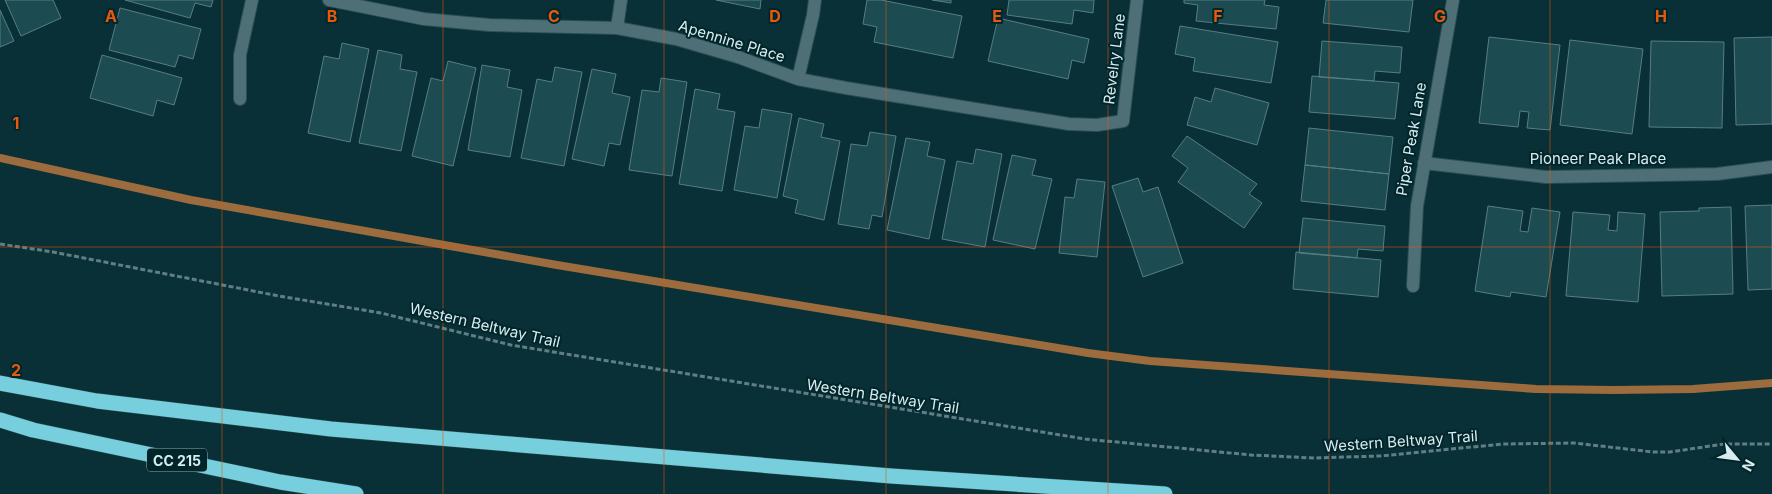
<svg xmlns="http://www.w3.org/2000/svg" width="1772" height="494" font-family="Inter,sans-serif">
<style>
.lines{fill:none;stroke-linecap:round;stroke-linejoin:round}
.stream{stroke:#9c6b3e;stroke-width:8}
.building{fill:#1c4b52;stroke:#577d83}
.minor-casing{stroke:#2a4e54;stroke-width:14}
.motorway-casing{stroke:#2a4e54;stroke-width:16}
.path{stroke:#607f84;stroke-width:3;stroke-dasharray:5 2.5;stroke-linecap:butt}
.minor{stroke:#4e6f75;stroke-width:12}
.motorway{stroke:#77cfdd;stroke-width:15}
.grid{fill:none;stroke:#e8590c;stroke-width:1;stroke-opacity:0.55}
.labels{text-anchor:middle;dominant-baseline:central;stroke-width:4;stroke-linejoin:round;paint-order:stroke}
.shield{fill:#00262c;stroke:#97b1b4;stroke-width:1}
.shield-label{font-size:14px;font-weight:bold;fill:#d8ecef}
.street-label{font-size:15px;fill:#d8ecef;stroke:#00262c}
.grid-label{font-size:16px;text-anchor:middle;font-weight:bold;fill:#e8590c;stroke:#00262c;stroke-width:4;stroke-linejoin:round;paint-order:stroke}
</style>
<rect width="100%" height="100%" fill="#093036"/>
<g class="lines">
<path class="stream" d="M0 158 191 200 557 265 1088 353 1150 361 1536 389 1615 390 1693 389 1772 383"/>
</g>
<path class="building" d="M5 0H53L61 18 21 36Z
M125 0H213L211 7 195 3 190 18Z
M716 0H761L760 9Z
M867 0H881L962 16 953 58 874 42 877 27 863 24Z
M932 0H951V3Z
M1009 0H1094L1093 13 1074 10 1072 24 1007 15Z
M1184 0H1265L1264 5 1279 7 1276 29 1196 21 1198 5 1184 3Z
M1326 0H1413L1409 32 1323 23Z
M120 8 201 29 193 59 179 55 175 67 109 50Z
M0 10 14 41 0 47Z
M998 18 1089 39 1084 63 1072 60 1068 79 988 61Z
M1180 26 1278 42 1271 83 1193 71 1195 58 1175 54Z
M1489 37 1560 45 1550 130 1527 128 1529 112 1520 111 1518 127 1479 123Z
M1772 37V124L1736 125 1734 38Z
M1570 40 1643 49 1632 134 1560 125Z
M1322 41 1402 47 1400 73 1375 71 1374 81 1319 77Z
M1651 41 1724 42 1722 128 1649 127Z
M342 43 369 49 350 142 308 133 324 56 339 59Z
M378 50 402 55 400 69 417 72 401 151 359 143Z
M102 55 182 78 174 105 157 100 153 116 90 98Z
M448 61 476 68 453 166 412 156 431 78 443 81Z
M482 65 510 70 507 87 522 90 510 157 468 150Z
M555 67 582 72 564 166 521 158 537 79 552 82Z
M592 69 616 74 612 93 630 97 620 145 609 143 604 166 572 159Z
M1312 76 1399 83 1395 119 1309 112Z
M661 78 687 82 672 176 629 170 642 90 659 92Z
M1215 88 1269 103 1257 145 1187 125 1195 97 1211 102Z
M695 89 720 94 717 109 735 112 722 191 679 184Z
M762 109 792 114 777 198 734 190 745 126 759 128Z
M799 118 824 124 821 137 840 141 824 220 795 213 798 200 783 196Z
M1309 128 1393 137 1389 174 1305 165Z
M870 132 896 136 882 217 872 215 869 229 838 224 851 144 867 146Z
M1187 136 1257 184 1249 194 1262 203 1244 228 1178 182 1188 168 1172 156Z
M906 138 930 142 927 156 945 160 929 239 887 230Z
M976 149 1002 154 985 247 942 239 957 161 973 164Z
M1012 155 1036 160 1032 175 1052 179 1035 249 993 240Z
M1305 165 1389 174 1385 210 1301 201Z
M1138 178 1143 192 1158 187 1183 263 1143 277 1112 186Z
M1077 179 1105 182 1097 257 1059 253 1065 197 1074 198Z
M1772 205V289L1748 290 1745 206Z
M1488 206 1523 211 1520 231 1528 232 1532 208 1560 212 1546 297 1511 292 1510 297 1475 291Z
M1731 207 1733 294 1662 296 1660 212 1699 211V208Z
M1573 212 1610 215 1608 230 1617 231 1618 212 1645 214 1638 302 1566 296Z
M1303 218 1385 226 1383 251 1358 249 1357 258 1299 253Z
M1296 252 1381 260 1378 297 1293 289Z"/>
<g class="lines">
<g class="minor-casing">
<path id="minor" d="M329 0 424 19 489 25 617 28 676 39 738 57 798 79 846 88 1069 124 1097 125 1123 121 1137 0
M617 28 621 0
M798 79 813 15 815 0
M240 99V55L252 0
M1424 163 1546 177 1717 174 1772 167
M1413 286 1417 206 1453 0"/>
</g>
<g class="motorway-casing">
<path id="motorway" d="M0 383 97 401 331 429 891 476 1165 494
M0 420 33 430 280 482 356 494"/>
</g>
<path class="path" d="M0 244 53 252 279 296 381 313 511 345 1085 439 1251 455 1314 458 1380 456 1503 444 1574 443 1653 452H1670L1724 444H1772"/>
<use href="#minor" class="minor"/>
<use href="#motorway" class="motorway"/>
</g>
<path class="grid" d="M222 0V494M443 0V494M664 0V494M886 0V494M1108 0V494M1329 0V494M1550 0V494M0 247H1772"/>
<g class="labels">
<rect class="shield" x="147" y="448.5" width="60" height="23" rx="4"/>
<g class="shield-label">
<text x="177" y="460">CC 215</text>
</g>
<g class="street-label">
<text transform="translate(732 41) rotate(17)">Apennine Place</text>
<text transform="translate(1114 59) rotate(-83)">Revelry Lane</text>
<text transform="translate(1411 139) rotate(-80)">Piper Peak Lane</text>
<text x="1598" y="158">Pioneer Peak Place</text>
<text transform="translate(485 325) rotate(13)">Western Beltway Trail</text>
<text transform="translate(883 396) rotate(9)">Western Beltway Trail</text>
<text transform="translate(1401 441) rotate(-4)">Western Beltway Trail</text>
</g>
</g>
<g class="grid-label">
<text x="111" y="22">A</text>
<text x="332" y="22">B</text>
<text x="554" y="22">C</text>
<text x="775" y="22">D</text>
<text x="997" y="22">E</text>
<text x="1218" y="22">F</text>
<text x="1440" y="22">G</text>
<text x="1661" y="22">H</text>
<text x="16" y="129">1</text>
<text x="16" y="376">2</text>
</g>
<g transform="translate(1737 459) rotate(119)" stroke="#00262c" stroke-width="4" paint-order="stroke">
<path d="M0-4L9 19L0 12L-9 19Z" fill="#d8ecef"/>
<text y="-8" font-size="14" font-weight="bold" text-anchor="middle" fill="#d8ecef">N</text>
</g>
</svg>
